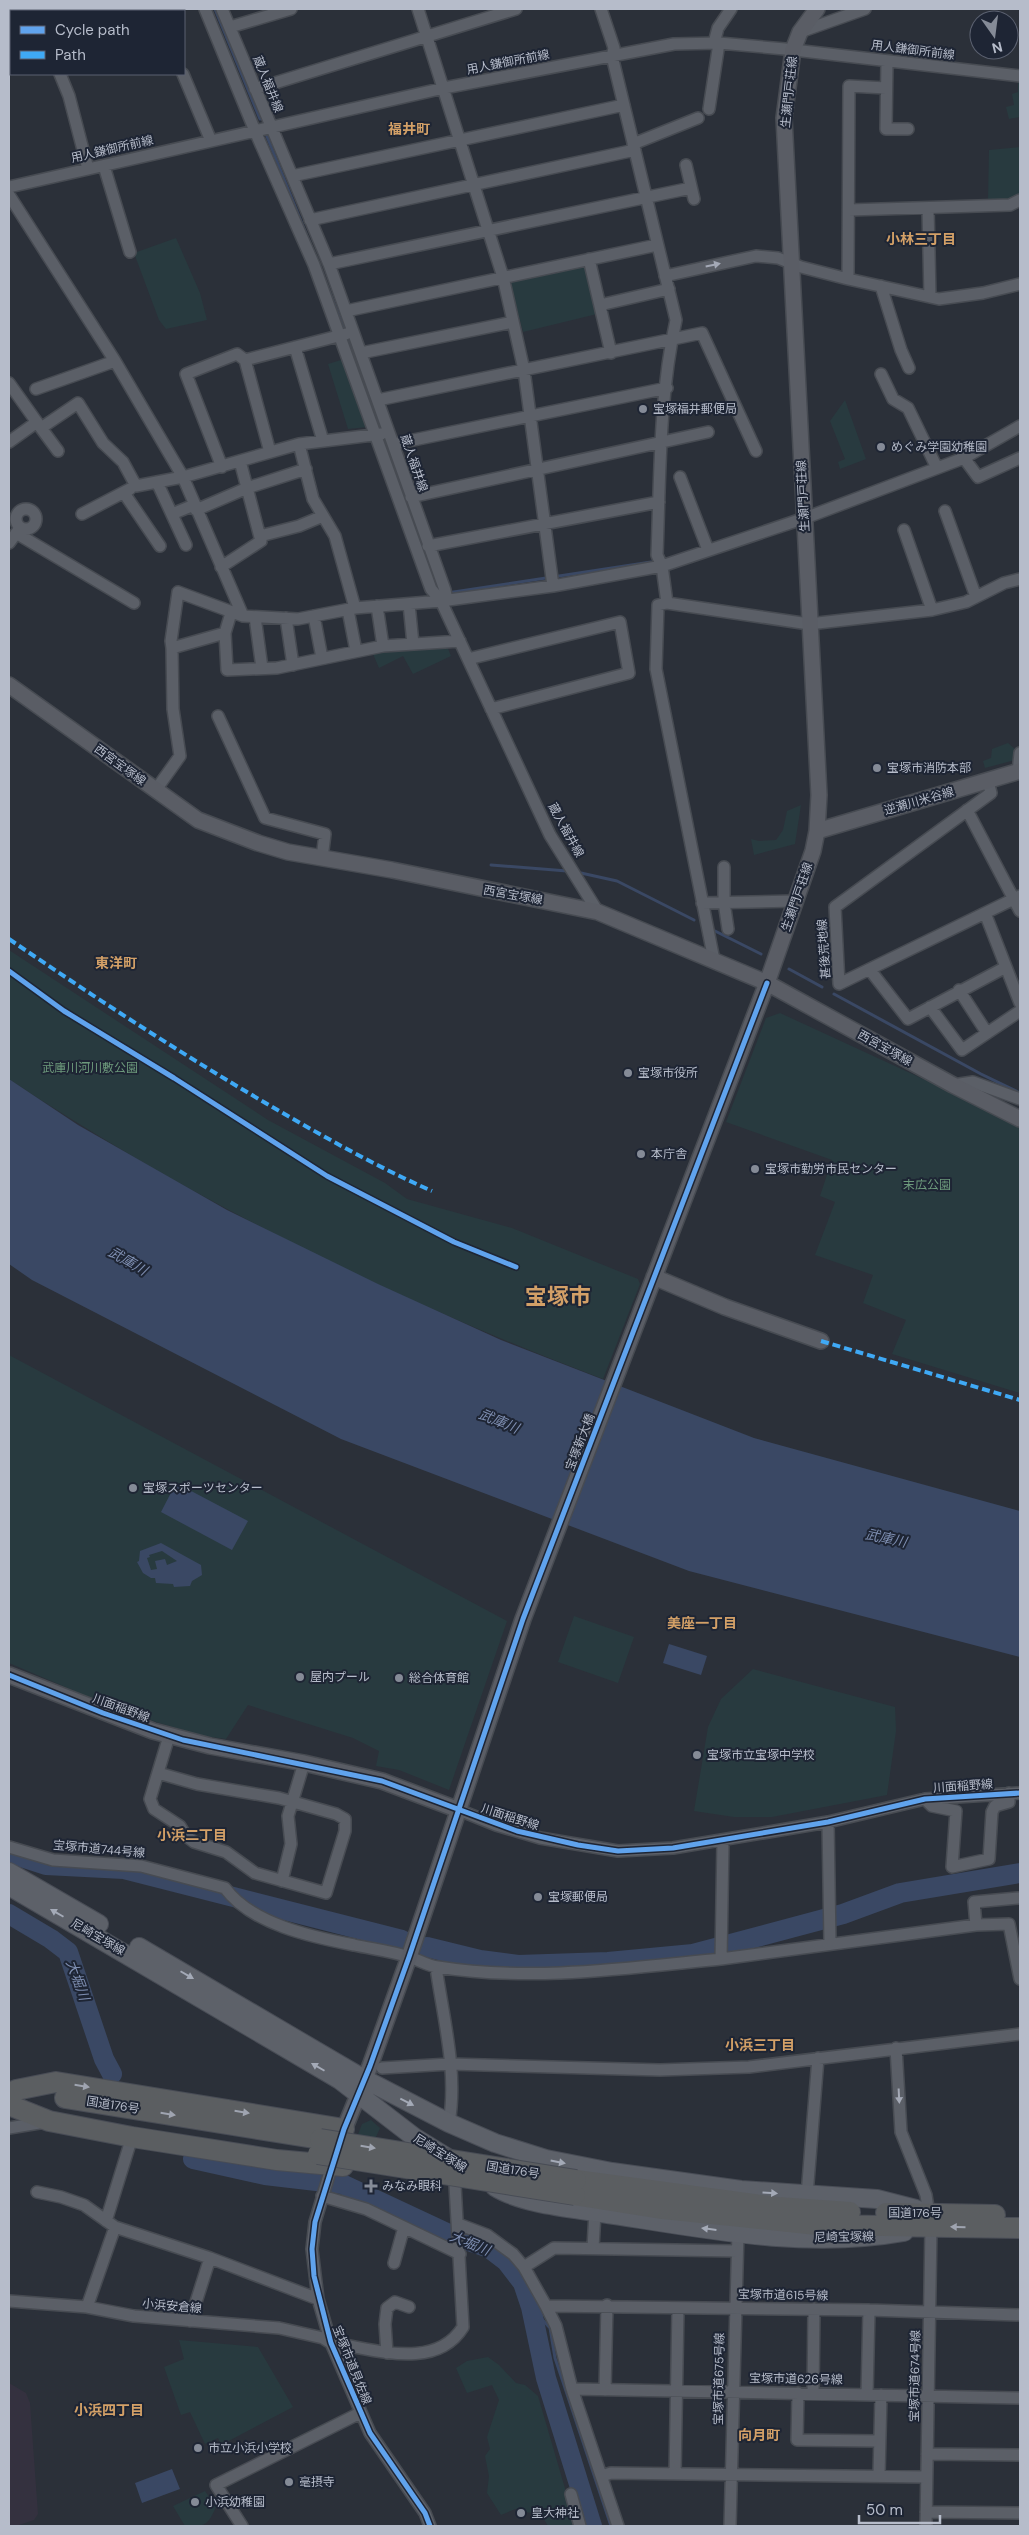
<svg xmlns="http://www.w3.org/2000/svg" width="1029" height="2535" font-family="'DM Sans','Noto Sans JP',sans-serif">
<style>
.medical{fill:#34313f}
.green{fill:#283a3f}
.water{fill:#3a4864;fill-rule:evenodd}
.lines{fill:none;stroke-linecap:round;stroke-linejoin:round}
.stream{stroke:#3a4864;stroke-width:3}
.river{stroke:#3a4864;stroke-width:20}
.street-casing{stroke:#474b52;stroke-width:14}
.secondary-casing{stroke:#474b52;stroke-width:18}
.primary-casing{stroke:#494d56;stroke-width:20}
.highway-casing{stroke:#484c55;stroke-width:22}
.street{stroke:#5b5f67;stroke-width:11}
.secondary{stroke:#5a5d65;stroke-width:15}
.primary{stroke:#5d6169;stroke-width:18}
.highway{stroke:#5b5e61;stroke-width:20}
.highway-bridge-casing{stroke:#484c55;stroke-width:22;stroke-linecap:butt}
.highway-bridge{stroke:#5b5e61;stroke-width:20}
.quiet{stroke:#3fa9f5;stroke-width:4;stroke-dasharray:8 4;stroke-linecap:butt}
.cycleway-casing{stroke:#1e2534;stroke-width:8}
.cycleway{stroke:#60a3ed;stroke-width:5}
.oneway{fill:#a4a9b6}
.oneway2{fill:#a4aab7}
.oneway3{fill:#9fa4b0}
.poi-dot{fill:#858b97;stroke:#1e2534;stroke-width:2}
.labels{text-anchor:middle;dominant-baseline:central;stroke-width:4;stroke-linejoin:round;paint-order:stroke}
.street-label{font-size:12px;fill:#b6bcca;stroke:#1e2534}
.poi-label{font-size:12px;fill:#b6bcca;stroke:#1e2534;text-anchor:start}
.park-label{font-size:12px;fill:#6d9a7c;stroke:#1e2534}
.neighbourhood-label{font-size:14px;font-weight:bold;fill:#d3a067;stroke:#1e2534}
.water-label{font-size:14px;font-style:italic;fill:#7e8eb1;stroke:#1e2534}
.town-label{font-size:22px;font-weight:bold;fill:#d3a067;stroke:#1e2534}
</style>
<rect width="100%" height="100%" fill="#2b3039"/>
<path class="medical" d="M9 2383 26 2393 30 2403 38 2514 34 2520 16 2526H9Z"/>
<path class="green" d="M1018 82H1020V117L1009 119 1006 107 1014 105 1012 94 1018 92Z
M1020 147V195L1008 201H988L989 150Z
M176 238 200 293 207 320 166 329 159 320 134 253Z
M586 263 597 314 523 332 510 282Z
M344 359 368 427 348 429 328 364Z
M845 400 866 459 840 469 838 462 845 459 830 421Z
M447 646 451 656 413 674 403 656 379 668 373 654Z
M1008 743 1016 750 1015 760 985 768 983 761 991 758 992 749Z
M801 805 795 844 754 855 751 839 759 841 776 840 783 830 787 811Z
M9 950 268 1120 385 1183 407 1199 512 1228 638 1279 640 1284 603 1379C395 1300 194 1202 9 1079Z
M780 1013 934 1084 1020 1128V1393L892 1354 906 1320 863 1303 873 1275 815 1255 835 1202 820 1196 832 1160 726 1122 766 1018Z
M9 1355 507 1621 449 1790 399 1770 376 1766 379 1751 353 1738 248 1705 226 1739 203 1736 156 1722 105 1704 9 1663Z
M574 1616 634 1637 618 1683 558 1662Z
M753 1669 895 1707 896 1731 887 1795 772 1817H734L694 1811 708 1727 721 1699Z
M371 2120 380 2128 376 2137H357L362 2124Z
M179 2340 258 2347 293 2407 221 2445 218 2438 205 2444 190 2412 181 2415 164 2367 184 2359Z
M488 2357 499 2365 516 2383 525 2385 538 2396 576 2526H548L542 2516 515 2509 501 2515 487 2493 489 2476 485 2456 490 2449 487 2437 499 2400 492 2385 467 2393 456 2368 467 2361Z
M205 2491 216 2507C207 2527 205 2526 185 2526L173 2506Z"/>
<path class="water" d="M9 1079 78 1125 227 1210 378 1284 501 1340 754 1438 1020 1511V1657L689 1571 341 1439 32 1280 9 1264Z
M176 1483 248 1521 232 1550 161 1512Z
M161 1543 201 1565 202 1575 192 1581 190 1586 174 1587 173 1584 156 1583 155 1578H151L143 1573 137 1562 139 1561 140 1551ZM162 1551 177 1561 167 1565 165 1559 155 1561 157 1569 151 1570 147 1558 150 1557 149 1555Z
M669 1644 707 1656 701 1675 663 1663Z
M172 2469 180 2489 142 2503 135 2483Z"/>
<g class="lines">
<path class="stream" d="M215 9 260 119
M266 134 345 331
M348 337 372 401
M407 500 439 591
M447 593 651 562
M491 865 567 871
M581 873 617 881 694 920
M711 929 761 954
M789 969 822 987
M834 994 981 1074 1020 1093
M531 2307 550 2328 555 2358 611 2526"/>
<path class="river" d="M9 1853 46 1865 124 1869 402 1940
M9 1914 51 1939 68 1952 104 2059 112 2074
M427 1947 480 1960 518 1965 608 1962 693 1954 843 1914 900 1893 1020 1873
M193 2159 265 2175 342 2184 449 2234 489 2248 506 2261 523 2283 531 2307 546 2378 592 2526"/>
<g class="street-casing">
<path id="street" d="M205 9 255 131 314 265 431 589 441 601 550 835 598 912
M222 9 329 264 445 590 446 595 441 601
M418 9 503 277 524 370 553 586
M601 9 614 48 612 56 676 320C659 396 660 478 657 555L662 566 667 603 809 624 932 610 966 602 1004 583 1020 579
M230 27 291 9
M800 32 865 9
M714 43 718 28 731 9
M887 61 886 129H908
M60 74 69 96 88 169
M183 74 211 141
M255 89 516 9
M709 109 719 43
M633 144 698 118
M686 165 694 199
M104 166 130 252
M292 176 624 105
M9 187 444 88 674 44 719 43 785 49 1020 76
M9 195 115 361 183 477 243 616
M928 208 930 297
M849 210 1010 205 1020 200
M310 220 635 150
M589 259 611 353
M329 264 691 188
M665 276 756 256 778 258 801 267 848 279 939 299 983 293 1020 284
M848 279 849 86 886 88
M881 286 901 350 909 368
M600 305 669 289
M346 311 657 245
M295 347 323 441
M361 353 513 322
M245 360 270 452
M881 374 893 399 908 408 937 468
M9 383 41 428 78 403 103 443 123 462 136 486 183 477 299 444 381 434
M36 389 115 361
M378 400 702 333 756 451
M41 428 58 451
M9 442 37 422
M299 444 313 499 335 536 355 608
M394 444 667 388
M964 458 978 477 1020 458
M222 467 186 374 237 354 245 360 346 334
M680 477 708 550
M157 482 186 545
M124 493 160 546
M411 497 708 432
M16 519a10 10 0 1 1 20 0a10 10 0 1 1-20 0Z
M196 510 247 488 306 469
M945 511 976 597
M82 514 130 489
M172 514 194 505
M904 530 932 610
M16 533 134 603
M260 536 299 526 323 516
M9 543 20 528
M428 546 659 502
M221 567 261 541 240 461
M667 603 658 605 656 669 714 960
M409 604 413 644
M377 606 383 646
M348 610 356 651
M314 616 322 658
M255 617 262 668
M286 618 293 665
M225 633 227 670 277 668 383 646 460 641
M172 648 171 641 178 592 243 616 298 619 355 608 441 601 553 586 662 566 805 518 964 458 1020 426
M468 659 620 622 629 673 491 709
M218 716 265 818 325 834 322 858
M1018 772 1020 753
M988 781 991 793 835 907 839 984 1020 896
M155 791 180 756 173 709 172 648 225 633 231 613
M967 810 1020 911
M724 867V902L728 929
M702 903 795 901
M985 913 1020 1003
M870 970 908 1019 1006 967
M959 990 987 1033
M930 1007 962 1050 1020 1011
M953 1085 973 1082 1020 1099
M158 1773 197 1784 279 1798 336 1814 345 1819V1831L326 1893 255 1873 226 1852 194 1842 186 1836 180 1826 154 1809 150 1799 169 1736
M925 1799 932 1806 956 1811 952 1867 989 1859 992 1812 995 1806 1009 1802V1793
M459 1810 496 1825 540 1838 618 1851 673 1848 828 1822 925 1799 1020 1793
M828 1822 830 1943
M723 1840 721 1959 976 1925 1009 1924 1020 1979
M9 1847 53 1860 141 1866 225 1888C251 1924 312 1937 354 1945 372 1949 391 1951 409 1957 419 1960 428 1966 438 1967 531 1982 629 1968 721 1959
M282 1881 291 1844 288 1816 304 1763
M976 1925 974 1902 1018 1898
M436 1967C443 2017 458 2072 449 2123
M896 2048 901 2132 926 2195 931 2227 926 2526
M382 2068 450 2064 660 2070 749 2067 1020 2034
M9 2128 45 2122
M332 2165 315 2222 312 2249 318 2299 331 2343 370 2433 425 2513 430 2526
M37 2192 61 2197 84 2205 115 2227 210 2258 318 2299
M807 2195 818 2058
M322 2196 366 2209 460 2254
M106 2221 132 2137
M458 2224 487 2235 513 2254 524 2267 546 2306 556 2326 572 2389 618 2526
M593 2248 595 2212
M394 2263 404 2227
M524 2267 554 2248 737 2251
M9 2301 87 2307 134 2316 279 2328 323 2338 331 2343C372 2348 435 2372 463 2327L455 2185
M546 2306 869 2310 1020 2315
M87 2307 115 2227
M190 2321 210 2258
M387 2353 385 2324 387 2308 395 2302 409 2307
M572 2389 1020 2398
M605 2390 607 2305
M798 2393 797 2440 879 2441
M813 2393 814 2309
M867 2395 869 2310
M927 2454 1020 2455
M675 2474 678 2308
M879 2475 881 2395
M602 2476 611 2473 926 2477
M571 2494 580 2526
M926 2512 1020 2513
M242 2526 216 2485 360 2413
M730 2526 738 2232"/>
</g>
<g class="secondary-casing">
<path id="secondary" d="M9 685 198 820 258 843 288 852 392 870 598 912 767 983 953 1085 1020 1119
M817 831 1020 771
M654 1277 725 1307 821 1341
M9 1675 153 1731 210 1746 304 1763 382 1781 459 1810
M341 2137 370 2066 409 1957 523 1619 767 983 813 851 817 831 819 795 784 118 793 50 800 32 817 9"/>
</g>
<g class="primary-casing">
<path id="primary" d="M9 1872 99 1924
M9 1886 340 2080 414 2137 448 2158
M139 1947 364 2079 449 2123 495 2143 546 2159 612 2172 741 2190 877 2199 916 2209
M495 2187C522 2204 570 2208 602 2213 700 2228 804 2250 904 2232"/>
</g>
<g class="highway-casing">
<path id="highway" d="M16 2090 56 2082 344 2129
M65 2098 320 2139
M9 2105 49 2121 132 2137 277 2160 343 2166
M576 2180 777 2207 850 2212
M575 2195 663 2209 817 2225 1020 2228
M886 2213 995 2215"/>
</g>
<use href="#street" class="street"/>
<use href="#secondary" class="secondary"/>
<use href="#primary" class="primary"/>
<use href="#highway" class="highway"/>
<g class="highway-bridge-casing">
<path id="highway-bridge" d="M320 2139 576 2180
M318 2154 575 2195"/>
</g>
<use href="#highway-bridge" class="highway-bridge"/>
<path class="quiet" d="M9 939C100 1001 192 1061 288 1116 335 1143 382 1169 432 1191
M821 1341 1020 1400"/>
<g class="cycleway-casing">
<path id="cycleway" d="M9 971 64 1011 174 1078 327 1176 454 1242 516 1267
M9 1675 103 1713 183 1740 382 1781 517 1831 578 1845 618 1851 673 1848 828 1822 925 1799 1020 1793
M430 2526 425 2513 370 2433 331 2343 314 2276 312 2249 315 2222 344 2129 370 2066 409 1957 523 1619 767 983"/>
</g>
<use href="#cycleway" class="cycleway"/>
</g>
<defs><path id="oneway-solid" d="M-6-.8H1V-3.2L6.5 0L1 3.2V.8H-6Z" transform="scale(1.25)"/></defs>
<g class="oneway">
<use href="#oneway-solid" transform="translate(713 265) rotate(-12)"/>
<use href="#oneway-solid" transform="translate(899 2096) rotate(87)"/>
</g>
<g class="oneway2">
<use href="#oneway-solid" transform="translate(57 1913) rotate(-150)"/>
<use href="#oneway-solid" transform="translate(187 1975) rotate(30)"/>
<use href="#oneway-solid" transform="translate(318 2067) rotate(-150)"/>
<use href="#oneway-solid" transform="translate(407 2102) rotate(27)"/>
<use href="#oneway-solid" transform="translate(558 2162) rotate(11)"/>
<use href="#oneway-solid" transform="translate(770 2193) rotate(4)"/>
<use href="#oneway-solid" transform="translate(709 2229) rotate(-173)"/>
</g>
<g class="oneway3">
<use href="#oneway-solid" transform="translate(82 2086) rotate(9)"/>
<use href="#oneway-solid" transform="translate(242 2112) rotate(9)"/>
<use href="#oneway-solid" transform="translate(168 2114) rotate(9)"/>
<use href="#oneway-solid" transform="translate(368 2147) rotate(9)"/>
<use href="#oneway-solid" transform="translate(958 2227) rotate(-179)"/>
</g>
<g class="poi-dot">
<circle cx="643" cy="409" r="5"/>
<circle cx="881" cy="447" r="5"/>
<circle cx="877" cy="768" r="5"/>
<circle cx="628" cy="1073" r="5"/>
<circle cx="641" cy="1154" r="5"/>
<circle cx="755" cy="1169" r="5"/>
<circle cx="133" cy="1488" r="5"/>
<circle cx="300" cy="1677" r="5"/>
<circle cx="399" cy="1678" r="5"/>
<circle cx="697" cy="1755" r="5"/>
<circle cx="538" cy="1897" r="5"/>
<path d="M368.5 2178.5h5v5h5v5h-5v5h-5v-5h-5v-5h5z"/>
<circle cx="198" cy="2448" r="5"/>
<circle cx="289" cy="2482" r="5"/>
<circle cx="195" cy="2502" r="5"/>
<circle cx="521" cy="2513" r="5"/>
</g>
<g class="labels">
<g class="street-label">
<text transform="translate(913 50) rotate(7)">用人鎌御所前線</text>
<text transform="translate(508 62) rotate(-11)">用人鎌御所前線</text>
<text transform="translate(268 84) rotate(68)">蔵人福井線</text>
<text transform="translate(789 92) rotate(-84)">生瀬門戸荘線</text>
<text transform="translate(112 149) rotate(-13)">用人鎌御所前線</text>
<text transform="translate(414 463) rotate(71)">蔵人福井線</text>
<text transform="translate(803 496) rotate(-93)">生瀬門戸荘線</text>
<text transform="translate(120 765) rotate(36)">西宮宝塚線</text>
<text transform="translate(919 801) rotate(-16)">逆瀬川米谷線</text>
<text transform="translate(566 830) rotate(61)">蔵人福井線</text>
<text transform="translate(513 895) rotate(10)">西宮宝塚線</text>
<text transform="translate(797 897) rotate(-71)">生瀬門戸荘線</text>
<text transform="translate(824 949) rotate(-94)">甚後荒地線</text>
<text transform="translate(885 1048) rotate(29)">西宮宝塚線</text>
<text transform="translate(580 1442) rotate(-69)">宝塚新大橋</text>
<text transform="translate(121 1708) rotate(20)">川面稲野線</text>
<text transform="translate(963 1786) rotate(-4)">川面稲野線</text>
<text transform="translate(510 1817) rotate(18)">川面稲野線</text>
<text transform="translate(99 1849) rotate(5)">宝塚市道744号線</text>
<text transform="translate(98 1937) rotate(30)">尼崎宝塚線</text>
<text transform="translate(113 2105) rotate(9)">国道176号</text>
<text transform="translate(440 2153) rotate(32)">尼崎宝塚線</text>
<text transform="translate(513 2170) rotate(9)">国道176号</text>
<text x="915" y="2213">国道176号</text>
<text transform="translate(844 2237) rotate(-1)">尼崎宝塚線</text>
<text transform="translate(783 2295) rotate(1)">宝塚市道615号線</text>
<text transform="translate(172 2306) rotate(5)">小浜安倉線</text>
<text transform="translate(352 2365) rotate(68)">宝塚市道見佐線</text>
<text transform="translate(915 2376) rotate(-89)">宝塚市道674号線</text>
<text transform="translate(719 2379) rotate(-89)">宝塚市道675号線</text>
<text transform="translate(796 2379) rotate(1)">宝塚市道626号線</text>
</g>
<g class="poi-label">
<text x="653" y="409">宝塚福井郵便局</text>
<text x="891" y="447">めぐみ学園幼稚園</text>
<text x="887" y="768">宝塚市消防本部</text>
<text x="638" y="1073">宝塚市役所</text>
<text x="651" y="1154">本庁舎</text>
<text x="765" y="1169">宝塚市勤労市民センター</text>
<text x="143" y="1488">宝塚スポーツセンター</text>
<text x="310" y="1677">屋内プール</text>
<text x="409" y="1678">総合体育館</text>
<text x="707" y="1755">宝塚市立宝塚中学校</text>
<text x="548" y="1897">宝塚郵便局</text>
<text x="382" y="2186">みなみ眼科</text>
<text x="208" y="2448">市立小浜小学校</text>
<text x="299" y="2482">毫摂寺</text>
<text x="205" y="2502">小浜幼稚園</text>
<text x="531" y="2513">皇大神社</text>
</g>
<g class="park-label">
<text x="90" y="1068">武庫川河川敷公園</text>
<text x="927" y="1185">末広公園</text>
</g>
<g class="neighbourhood-label">
<text x="409" y="129">福井町</text>
<text x="921" y="239">小林三丁目</text>
<text x="116" y="963">東洋町</text>
<text x="702" y="1623">美座一丁目</text>
<text x="192" y="1835">小浜二丁目</text>
<text x="760" y="2045">小浜三丁目</text>
<text x="109" y="2410">小浜四丁目</text>
<text x="759" y="2435">向月町</text>
</g>
<g class="water-label">
<text transform="translate(128 1261) rotate(30)">武庫川</text>
<text transform="translate(499 1421) rotate(22)">武庫川</text>
<text transform="translate(886 1538) rotate(12)">武庫川</text>
<text transform="translate(78 1980) rotate(70)">大堀川</text>
<text transform="translate(470 2243) rotate(22)">大堀川</text>
</g>
<g class="town-label">
<text x="558" y="1296">宝塚市</text>
</g>
</g>
<rect width="1029" height="2535" fill="none" stroke="#b6bcca" stroke-width="20"/>
<rect x="10" y="10" width="175" height="65" fill="#1e2534" stroke="#5b6170"/>
<rect x="20" y="26" width="25" height="8" fill="#60a3ed" stroke="#5b6170"/>
<text x="55" y="35" font-size="15" fill="#b6bcca">Cycle path</text>
<rect x="20" y="51" width="25" height="8" fill="#3fa9f5" stroke="#5b6170"/>
<text x="55" y="60" font-size="15" fill="#b6bcca">Path</text>
<g transform="translate(994 35) rotate(166)"><circle r="24" fill="#1e2534" stroke="#5b6170"/>
<path d="M0-4L9 19L0 12L-9 19Z" fill="#858b97"/>
<text y="-8" font-size="14" font-weight="bold" text-anchor="middle" fill="#b6bcca">N</text>
</g>
<path d="M859 2515v8h81v-8" fill="none" stroke="#b6bcca" stroke-width="2.5"/>
<text x="866" y="2515" font-size="15" fill="#b6bcca" stroke="#1e2534" stroke-width="4" paint-order="stroke">50 m</text>
</svg>
